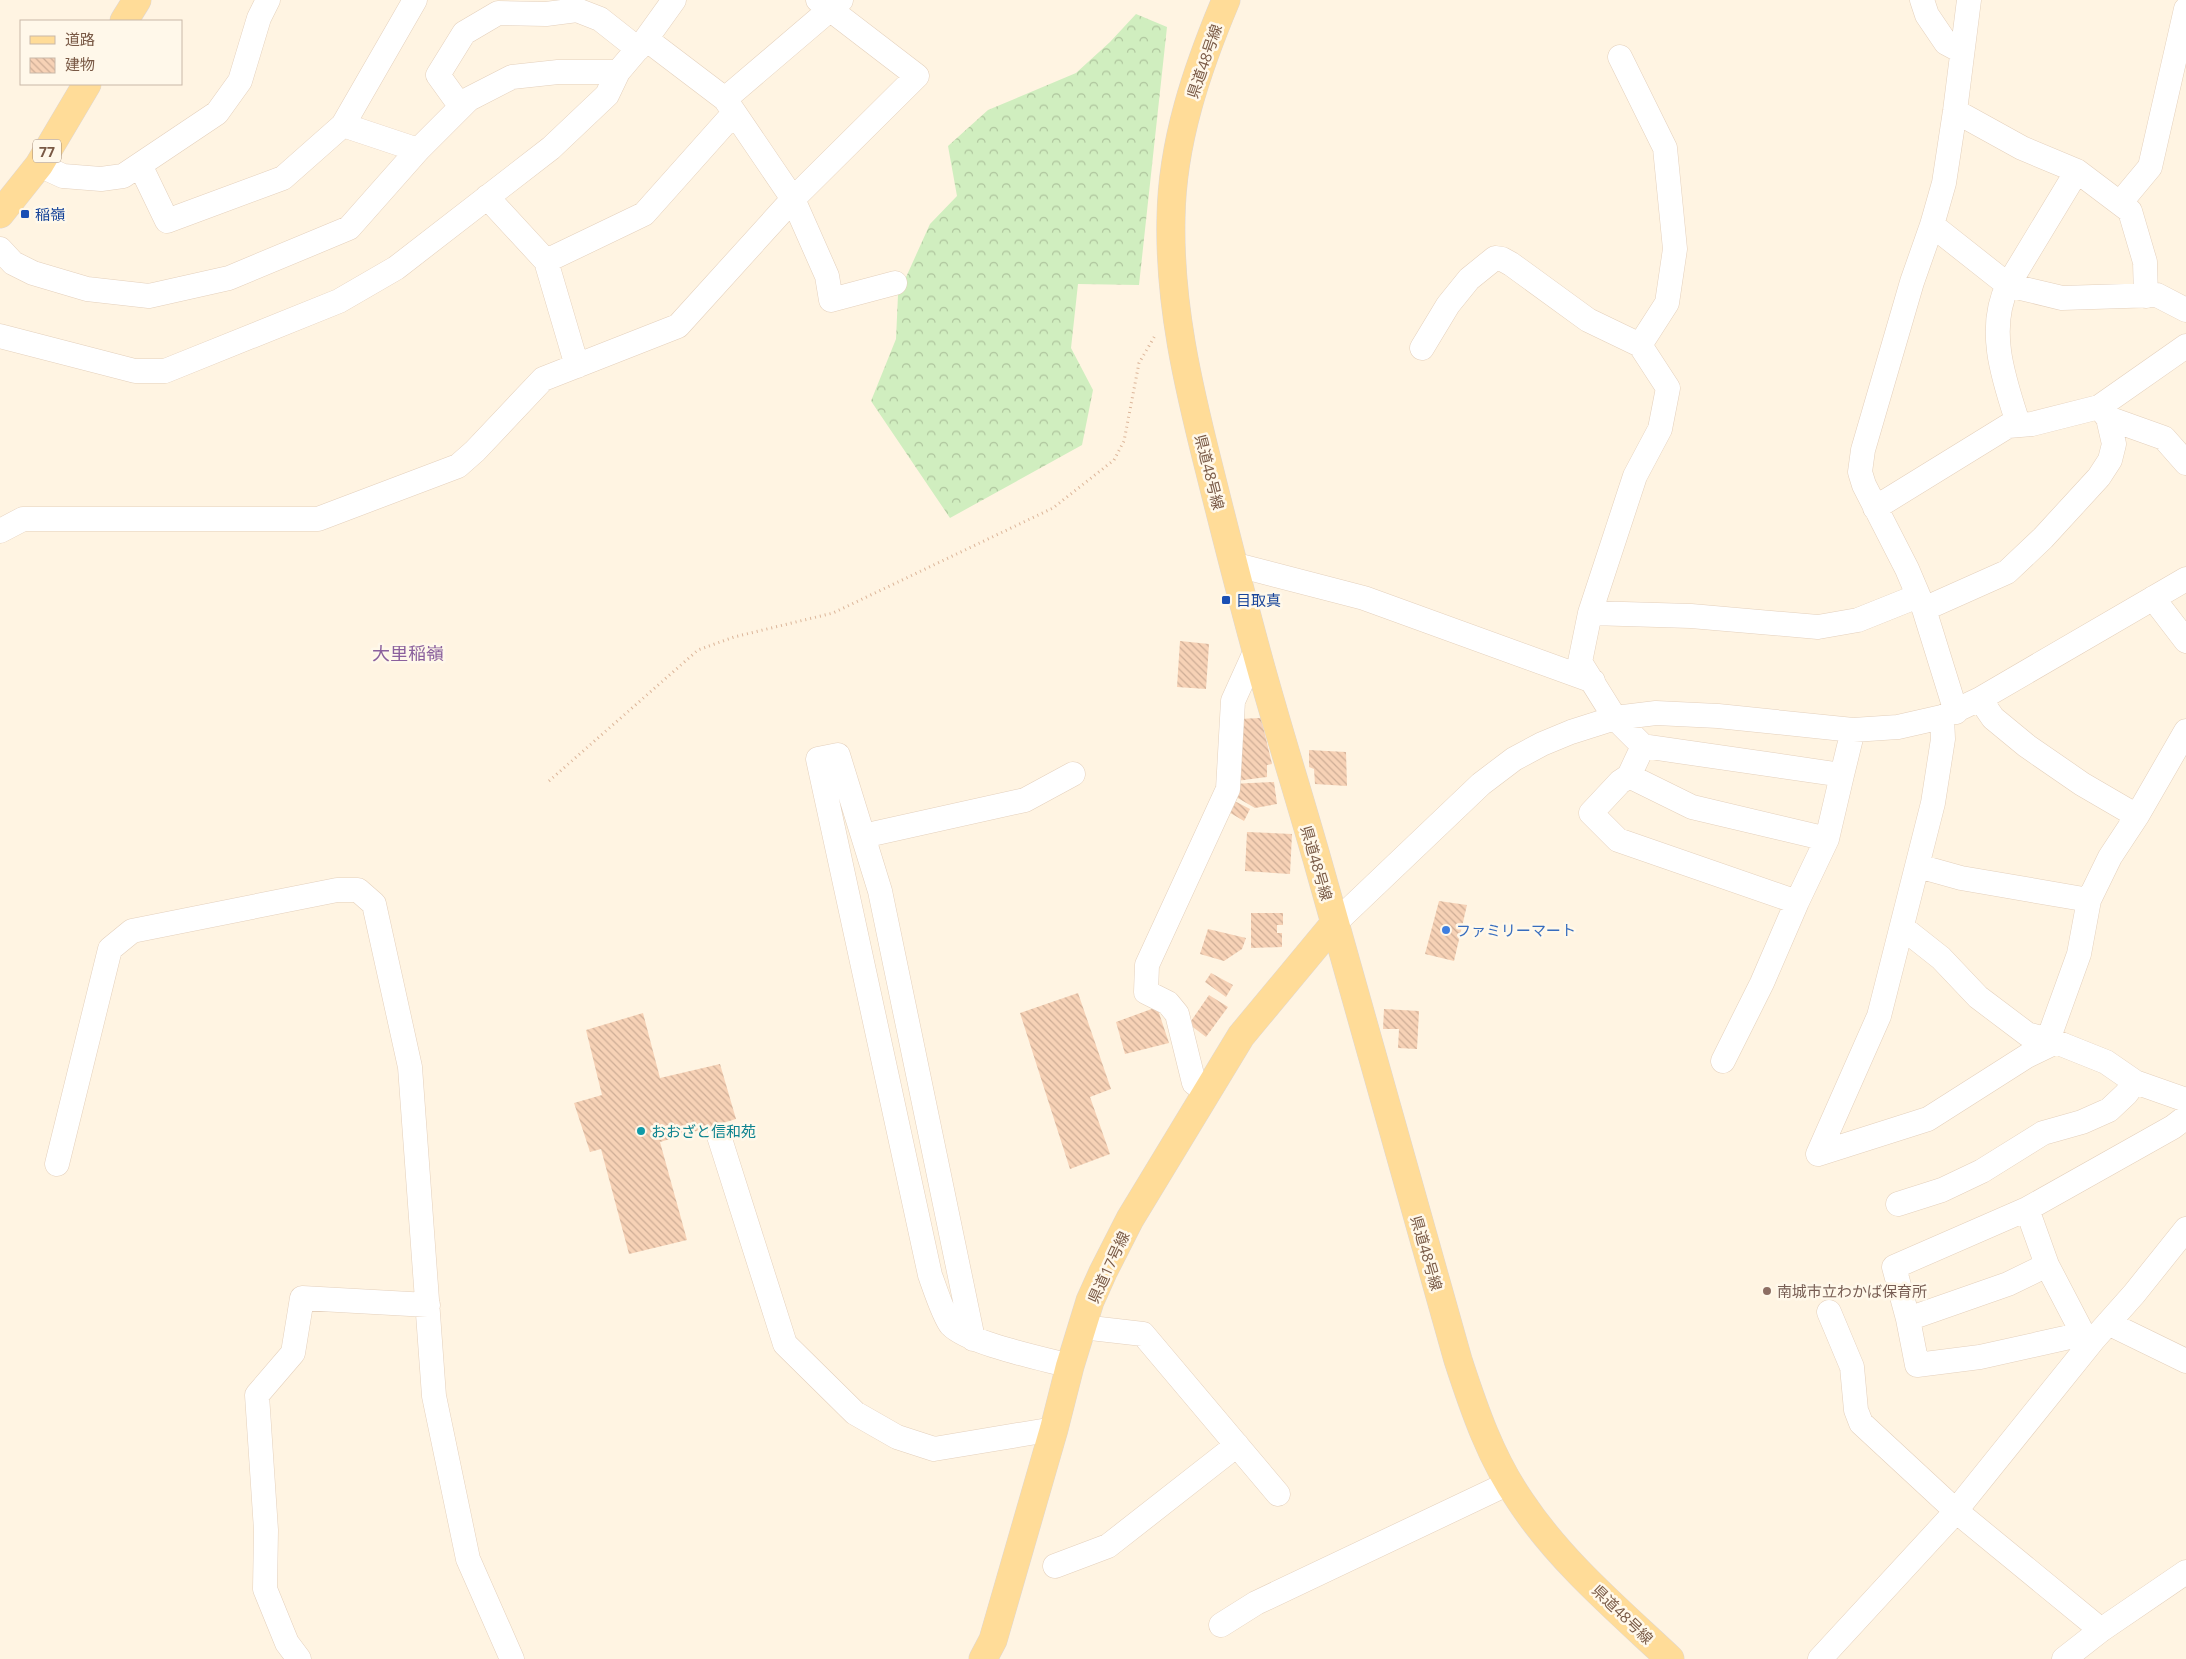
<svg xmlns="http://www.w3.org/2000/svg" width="2186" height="1659" font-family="'Open Sans','Noto Sans JP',sans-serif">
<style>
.forest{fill:url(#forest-crowns)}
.building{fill:url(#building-back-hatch)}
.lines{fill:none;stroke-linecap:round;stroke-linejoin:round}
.minor-casing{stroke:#e4d0bc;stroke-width:25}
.major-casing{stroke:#dfd7d2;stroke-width:29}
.path{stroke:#dcb599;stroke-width:3;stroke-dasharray:1 4;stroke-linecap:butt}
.minor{stroke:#fff;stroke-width:24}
.major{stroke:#ffdc98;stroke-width:28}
.transit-dot{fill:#1a4fb4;stroke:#fff8ea;stroke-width:2}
.shop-dot{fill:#3f7fe0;stroke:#fff8ea;stroke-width:2}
.culture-dot{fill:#0f9aa8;stroke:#fff8ea;stroke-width:2}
.education-dot{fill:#8d6e63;stroke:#fff8ea;stroke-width:2}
.labels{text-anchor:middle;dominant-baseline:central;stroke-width:5;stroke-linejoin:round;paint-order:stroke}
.shield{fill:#fff8ea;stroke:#a18976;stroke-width:1}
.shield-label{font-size:14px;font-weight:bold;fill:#795945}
.street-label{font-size:15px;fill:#795945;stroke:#fff8ea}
.transit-label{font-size:15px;fill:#164399;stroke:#fff8ea;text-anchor:start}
.shop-label{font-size:15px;fill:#366cbe;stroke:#fff8ea;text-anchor:start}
.culture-label{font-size:15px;fill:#0d838f;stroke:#fff8ea;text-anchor:start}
.education-label{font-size:15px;fill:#785e54;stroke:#fff8ea;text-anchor:start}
.quarter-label{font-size:18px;fill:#8b609d;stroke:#fff8ea}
</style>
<defs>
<pattern id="forest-crowns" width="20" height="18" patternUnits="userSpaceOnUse" patternTransform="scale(1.25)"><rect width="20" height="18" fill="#d0eebf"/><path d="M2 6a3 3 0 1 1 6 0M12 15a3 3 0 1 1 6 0" fill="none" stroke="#aec49d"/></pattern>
<pattern id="building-back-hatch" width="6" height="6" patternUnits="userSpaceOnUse" patternTransform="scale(1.25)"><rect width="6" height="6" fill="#f7d2b6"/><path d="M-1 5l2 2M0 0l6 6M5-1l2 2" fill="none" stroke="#cdad96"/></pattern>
</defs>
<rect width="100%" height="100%" fill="#fff4e2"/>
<path class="forest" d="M1136 14 1167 27 1139 285 1078 284 1071 348 1093 390 1082 445 950 518 871 401 896 339 898 295 930 224 957 196 948 146 988 110 1076 73 1110 42Z"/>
<path class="building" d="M1180 641 1209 644 1206 689 1177 687Z
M1261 718 1272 764 1267 765V777L1236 781 1237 719Z
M1309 750 1346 752 1347 786 1315 784 1314 769 1309 767Z
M1274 782 1277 804 1255 808 1231 794V784Z
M1221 794 1250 809 1244 821 1215 804Z
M1247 832 1292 834 1290 874 1245 871Z
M1439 901 1467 905 1454 961 1425 954Z
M1251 913H1283V925H1277V933H1282V947L1251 948Z
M1208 929 1246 938 1242 949 1224 961 1200 954Z
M1211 973 1233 985 1226 997 1205 982Z
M1078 993 1111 1089 1090 1097 1110 1154 1070 1169 1020 1013Z
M1209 995 1228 1007 1206 1037 1189 1024Z
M1157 1007 1169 1043 1125 1054 1116 1022Z
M1384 1009 1419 1011 1417 1049 1398 1048 1399 1029H1383Z
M643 1013 660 1078 720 1064 736 1119 660 1142 687 1240 629 1254 601 1149 590 1152 574 1103 602 1095 586 1030Z"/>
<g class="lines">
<g class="minor-casing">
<path id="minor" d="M818 0 917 76 793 199 827 276 831 300 895 283
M1922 0 1927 15 1946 43 1961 51
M1620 57 1665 148 1675 249 1667 303 1640 345 1668 388 1660 429 1635 476 1590 613 1580 662 1615 718 1643 746 1842 775 1827 839 1692 807 1629 776 1643 746
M725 99 841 0
M461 107 438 75 464 33 498 13 546 14 577 10 600 19 638 49
M343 125 415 0
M39 165 63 176 101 179 123 176 217 113 240 81 259 18 268 0
M140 165 167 221 283 178 343 125 418 150
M2077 171 2130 211 2145 262 2146 296
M487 197 546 261 577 366
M2120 203 2150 167 2186 9
M1932 225 2008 285 2077 171 2022 148 1955 111
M0 249 13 263 33 273 87 289 149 296 229 278 349 228 418 150 469 99 512 77 558 72H618L646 39 674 0
M546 261 644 214 734 113
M0 336 135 371H165L339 301 396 268 551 148 607 95 618 72
M1422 348 1448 305 1469 279 1495 258 1502 259 1511 264 1588 320 1640 345
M2108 418 2099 407 2186 346
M2018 423C2004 380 1986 329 2008 285L2062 298 2157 295 2186 310
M1875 508 2008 426 2032 424 2099 407
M0 531 23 519H318L458 466 475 451 543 379 678 326 793 199 725 99 646 39
M1233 564 1364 598 1593 681
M2153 598 2186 641
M1924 609 2007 572 2043 538 2099 477 2110 460 2114 444 2108 418 2164 438 2186 463
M1590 613 1691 616 1818 627 1858 620 1918 596
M1980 699 1993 718 2027 746 2082 784 2137 816 2110 857 2089 900
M1956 712 1924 609 1907 569 1864 485 1860 472 1863 450 1912 282 1932 225 1944 183 1955 111 1969 0
M1842 775 1853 730
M1629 776 1620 782 1591 813 1618 840 1797 902 1827 839
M2137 816 2186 731
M863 836 1025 800 1073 774
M1918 866 1961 878 2089 900 2079 954 2048 1040
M1334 924 1481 784 1514 759 1542 744 1571 732 1615 718 1656 713 1718 716 1853 730 1898 727 1942 717 1980 699 2186 579
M1903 928 1941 958 1978 997 2027 1034 2056 1042 2106 1062 2135 1082 2186 1100
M1723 1061 1762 983 1797 902
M1207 1092 1194 1083 1177 1014 1168 1003 1146 992 1147 965 1228 789 1233 701 1256 650
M719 1136 785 1344 855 1413 897 1437 934 1449 1054 1429
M1818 1154 1879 1016 1933 803 1943 739 1942 717
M1818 1154 1928 1119 2027 1056 2056 1042
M57 1164 110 949 132 931 337 890H358L374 904 410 1067 434 1396 468 1559 512 1659
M1898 1204 1942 1190 1982 1171 2043 1133 2082 1122 2109 1110 2126 1094 2135 1082
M2027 1209 2047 1265 2083 1334
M1829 1312 1852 1367 1856 1410 1861 1423 1956 1511 2101 1630
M1908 1319 2008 1284 2047 1265
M2108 1323 2186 1361
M1082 1327 1143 1334 1278 1494
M973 1339 880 891 838 755 818 759 930 1275C934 1286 944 1317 951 1325 970 1344 1041 1358 1070 1366
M2094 1339 2083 1334 1980 1357 1917 1365 1908 1319 1894 1267 2027 1209 2173 1127 2186 1117
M1055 1566 1108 1546 1237 1445
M1221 1625 1256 1603 1509 1483
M299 1659 287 1643 265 1589 266 1530 257 1395 293 1353 302 1298 428 1305
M1820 1659 1949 1519 2094 1339 2134 1294 2186 1229
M2064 1659 2101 1630 2186 1572"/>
</g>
<g class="major-casing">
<path id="major" d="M1226 0C1197 69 1172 142 1171 218 1169 304 1188 385 1209 468 1224 528 1239 587 1255 646 1275 721 1299 795 1320 870 1365 1034 1412 1197 1458 1360 1474 1409 1491 1459 1521 1502 1561 1562 1618 1610 1670 1659
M124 21 137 0
M0 214 39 165 87 84
M983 1659 993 1640 1054 1429 1070 1366 1090 1301 1103 1272 1130 1219 1241 1036 1334 924"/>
</g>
<path class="path" d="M549 781 698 650 734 637 833 613 1053 508 1114 460 1124 441 1139 363 1156 334"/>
<use href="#minor" class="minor"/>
<use href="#major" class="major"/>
</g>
<g class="transit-dot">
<rect x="20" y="209" width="10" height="10" rx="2.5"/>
<rect x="1221" y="595" width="10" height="10" rx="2.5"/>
</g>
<circle class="shop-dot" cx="1446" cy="930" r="5"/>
<circle class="culture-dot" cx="641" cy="1131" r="5"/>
<circle class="education-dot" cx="1767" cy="1291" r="5"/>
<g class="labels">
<rect class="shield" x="33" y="139.5" width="28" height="23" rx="4"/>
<g class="shield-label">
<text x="47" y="151">77</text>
</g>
<g class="street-label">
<text transform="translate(1204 61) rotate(-71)">県道48号線</text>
<text transform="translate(1210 472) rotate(76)">県道48号線</text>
<text transform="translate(1317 863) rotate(74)">県道48号線</text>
<text transform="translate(1427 1253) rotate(74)">県道48号線</text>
<text transform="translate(1108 1267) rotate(-65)">県道17号線</text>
<text transform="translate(1623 1614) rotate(44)">県道48号線</text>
</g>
<g class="transit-label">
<text x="35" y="214">稲嶺</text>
<text x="1236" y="600">目取真</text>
</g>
<g class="shop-label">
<text x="1456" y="930">ファミリーマート</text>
</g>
<g class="culture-label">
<text x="651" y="1131">おおざと信和苑</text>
</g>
<g class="education-label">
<text x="1777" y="1291">南城市立わかば保育所</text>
</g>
<g class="quarter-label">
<text x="408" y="653">大里稲嶺</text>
</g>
</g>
<rect x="20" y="20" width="162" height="65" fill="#fff8ea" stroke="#c9b8a8"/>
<rect x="30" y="36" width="25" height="8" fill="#ffdc98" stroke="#c9b8a8"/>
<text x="65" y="45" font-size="15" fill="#795945">道路</text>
<rect x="30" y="58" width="25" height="15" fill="url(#building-back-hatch)" stroke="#c9b8a8"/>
<text x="65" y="70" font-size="15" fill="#795945">建物</text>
</svg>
